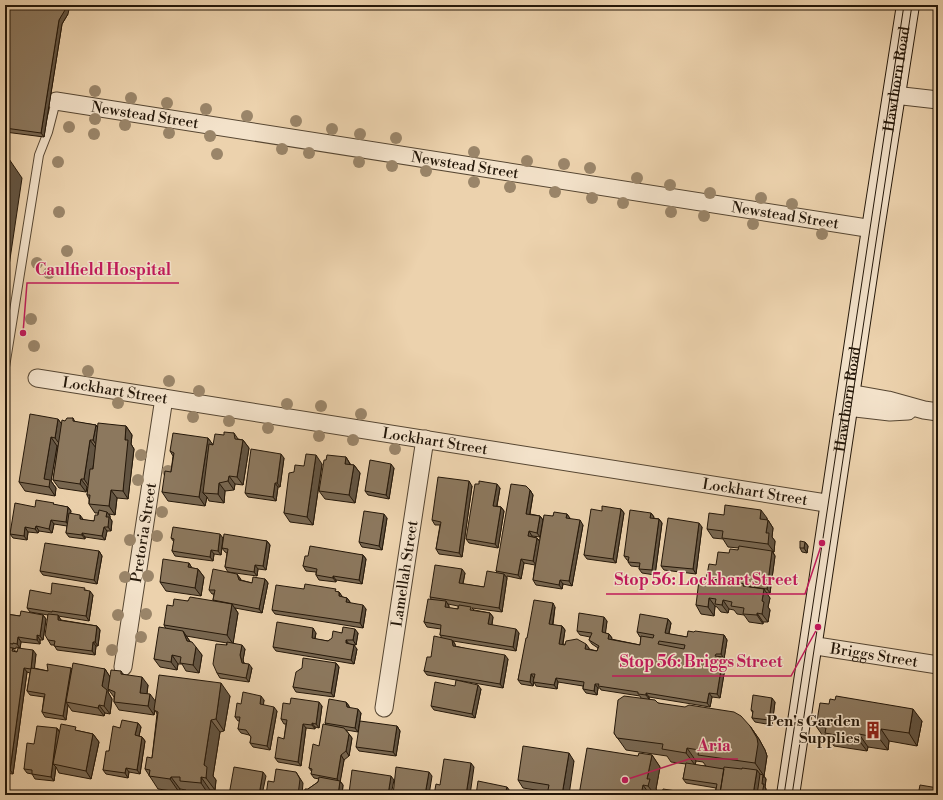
<svg xmlns="http://www.w3.org/2000/svg" width="943" height="800" font-family="'Libre Bodoni',serif">
<style>
.lines{fill:none;stroke-linecap:round;stroke-linejoin:round}
.lane-casing{stroke:#564632;stroke-width:10}
.street-casing{stroke:#564632;stroke-width:19}
.secondary-casing{stroke:#241709;stroke-width:24}
.lane{stroke:#f3e2ca;stroke-width:8}
.street{stroke:#f3e2ca;stroke-width:17}
.secondary{stroke:#f3e2ca;stroke-width:22}
.tram{stroke:#241709;stroke-width:1}
.tree{fill:#9a8569}
.wall{fill:#786751;stroke:#241709;fill-rule:evenodd}
.shaded-wall{fill:#625442;stroke:#241709}
.building{fill:#8c785e;stroke:#241709;fill-rule:evenodd}
.labels{text-anchor:middle;dominant-baseline:central;stroke-width:3;stroke-linejoin:round;paint-order:stroke}
.street-label{font-size:15px;fill:#241709;stroke:#f3e2ca}
.poi-label{font-size:15px;font-weight:bold;fill:#241709;stroke:#f3e2ca;text-anchor:end}
.leader{fill:none;stroke:#c2185b;stroke-width:1.5}
.callout-dot{fill:#c2185b;stroke:#f3e2ca;stroke-width:1.5}
.callout-label{font-size:16px;text-anchor:middle;font-weight:bold;fill:#c2185b;stroke:#f3e2ca;stroke-width:3;stroke-linejoin:round;paint-order:stroke}
</style>
<rect width="100%" height="100%" fill="#ecd2ad"/>
<filter id="stains"><feTurbulence type="fractalNoise" baseFrequency=".005" numOctaves="4"/><feColorMatrix values="0 0 0 0 .2 0 0 0 0 .09 0 0 0 0 .02 0 0 0 .5 -.17"/></filter>
<radialGradient id="worn" r=".72"><stop offset=".6" stop-color="#630" stop-opacity="0"/><stop offset="1" stop-color="#630" stop-opacity=".3"/></radialGradient>
<g class="lines">
<g class="lane-casing">
<path id="lane" d="M5 367 39 155 48 132 56 101"/>
</g>
<g class="street-casing">
<g id="street">
<path d="M894 95 938 100"/>
<path id="s1" d="M56 101 873 229"/>
<path id="s2" d="M37 378 832 504"/>
<path d="M849 393 888 400 924 410 938 412"/>
<path d="M847 407 890 412 908 411"/>
<path id="s3" d="M810 645 938 665"/>
<path id="s4" d="M123 667 164 398"/>
<path id="s5" d="M384 708 425 439"/>
</g>
</g>
<g class="secondary-casing">
<g id="secondary">
<path id="s6" d="M788 795 873 229 908 5"/>
</g>
</g>
<use href="#lane" class="lane"/>
<use href="#street" class="street"/>
<use href="#secondary" class="secondary"/>
<path class="tram" d="M784 795 904 5
M792 795 912 5"/>
</g>
<g class="tree">
<circle cx="95" cy="91" r="6"/>
<circle cx="131" cy="98" r="6"/>
<circle cx="167" cy="103" r="6"/>
<circle cx="206" cy="109" r="6"/>
<circle cx="247" cy="116" r="6"/>
<circle cx="95" cy="119" r="6"/>
<circle cx="296" cy="121" r="6"/>
<circle cx="125" cy="125" r="6"/>
<circle cx="69" cy="127" r="6"/>
<circle cx="332" cy="129" r="6"/>
<circle cx="169" cy="133" r="6"/>
<circle cx="94" cy="134" r="6"/>
<circle cx="360" cy="134" r="6"/>
<circle cx="210" cy="136" r="6"/>
<circle cx="396" cy="138" r="6"/>
<circle cx="282" cy="149" r="6"/>
<circle cx="474" cy="152" r="6"/>
<circle cx="309" cy="153" r="6"/>
<circle cx="217" cy="154" r="6"/>
<circle cx="527" cy="161" r="6"/>
<circle cx="58" cy="162" r="6"/>
<circle cx="359" cy="162" r="6"/>
<circle cx="564" cy="164" r="6"/>
<circle cx="392" cy="166" r="6"/>
<circle cx="590" cy="168" r="6"/>
<circle cx="426" cy="171" r="6"/>
<circle cx="637" cy="178" r="6"/>
<circle cx="474" cy="182" r="6"/>
<circle cx="670" cy="185" r="6"/>
<circle cx="510" cy="187" r="6"/>
<circle cx="555" cy="192" r="6"/>
<circle cx="710" cy="193" r="6"/>
<circle cx="592" cy="198" r="6"/>
<circle cx="761" cy="198" r="6"/>
<circle cx="623" cy="203" r="6"/>
<circle cx="792" cy="204" r="6"/>
<circle cx="59" cy="212" r="6"/>
<circle cx="671" cy="212" r="6"/>
<circle cx="704" cy="216" r="6"/>
<circle cx="753" cy="224" r="6"/>
<circle cx="822" cy="234" r="6"/>
<circle cx="67" cy="251" r="6"/>
<circle cx="37" cy="263" r="6"/>
<circle cx="49" cy="273" r="6"/>
<circle cx="31" cy="319" r="6"/>
<circle cx="34" cy="346" r="6"/>
<circle cx="88" cy="371" r="6"/>
<circle cx="169" cy="381" r="6"/>
<circle cx="199" cy="391" r="6"/>
<circle cx="118" cy="403" r="6"/>
<circle cx="287" cy="404" r="6"/>
<circle cx="321" cy="406" r="6"/>
<circle cx="361" cy="414" r="6"/>
<circle cx="193" cy="417" r="6"/>
<circle cx="229" cy="421" r="6"/>
<circle cx="268" cy="428" r="6"/>
<circle cx="319" cy="436" r="6"/>
<circle cx="353" cy="440" r="6"/>
<circle cx="395" cy="449" r="6"/>
<circle cx="141" cy="455" r="6"/>
<circle cx="168" cy="471" r="6"/>
<circle cx="138" cy="480" r="6"/>
<circle cx="162" cy="512" r="6"/>
<circle cx="157" cy="536" r="6"/>
<circle cx="130" cy="540" r="6"/>
<circle cx="148" cy="576" r="6"/>
<circle cx="125" cy="577" r="6"/>
<circle cx="146" cy="614" r="6"/>
<circle cx="118" cy="615" r="6"/>
<circle cx="141" cy="637" r="6"/>
<circle cx="112" cy="650" r="6"/>
</g>
<path class="wall" d="M5 5 68 14 62 24 44 137 5 132Z
M73 418 75 422 96 425 98 427 126 426 132 435 131 444 134 449 128 499 117 498 115 515 109 514 110 516V518L112 521 111 531H107L105 540 85 537V539L69 537 66 533 67 526 54 524 52 533 39 531 38 533 28 532 27 540 13 538 10 534 35 507 55 505 68 507 71 511 70 513 83 520 94 521 98 515V513H95L89 504V499L87 495 88 488 87 487 86 492 59 488 53 480 58 446H57L51 481 56 488 55 496 25 491 19 482 58 419 61 424 65 421Z
M234 433 238 439 243 440 249 448 243 485 235 484 234 490 225 491 224 503 209 501 207 497 205 506 168 501 162 492 171 472 173 456 170 451 208 438 213 445 224 435Z
M346 457 351 465H354L360 473 355 503 325 499 319 491 326 460Z
M284 458 280 487H278L276 501 248 497 245 493Z
M322 464 313 525 290 522 284 513 294 472 304 466Z
M394 468 389 499 368 495 365 491Z
M472 486 462 557 439 554 436 549 440 525H435L432 520Z
M500 488 497 506 501 507 504 511 498 548 469 543 466 539Z
M530 490 533 495 530 514 540 516 543 520 553 516 567 514 570 519 583 525 572 586 563 584 562 589 536 585 533 580 535 565 524 563 521 579 507 576V578L502 612 472 608 474 610 490 613 493 617 492 625 519 633 516 651 453 641 455 644V646L508 659 503 688 427 675 424 671 431 657 442 638 440 635 441 629 427 627 424 622 431 599 430 597 465 573 463 584 484 587 497 572 496 571ZM532 536 540 537V541L537 538 532 537ZM448 604 458 606V609L449 608V606Z
M621 509 624 513 616 563 587 559 584 555 602 511Z
M651 513 654 517 653 518 659 519 662 523 655 575 642 573 639 569 640 567 631 566 628 562 629 561 627 560 624 556Z
M724 515 767 518V520H768L773 528 772 537 775 541 774 552H773L775 556 770 593H766L770 598 768 607 770 610 768 622H763V624L749 622 744 615 737 614 734 610 729 609 728 613 721 612 717 607 715 606 714 616 701 614 696 605 707 581 706 580 716 565 729 553 738 550 739 548 728 547 723 539 713 538 707 529Z
M387 518 382 550 362 547 359 542Z
M702 527 696 574 664 570 661 566Z
M171 538H223L267 541 270 545 266 570 258 569 257 576 228 572 225 567 227 553 225 552 222 548 221 555 214 554 213 561 175 556 172 551 174 542Z
M805 542 808 546 807 553 802 552 800 548Z
M99 551 102 556 97 584 43 575 40 571Z
M363 555 366 559 362 584 336 580V582L319 580 316 575V572L306 571 303 566 308 556Z
M189 563 192 568 198 569 204 577 201 596 166 591 160 582Z
M240 578 241 580 252 583 265 579 268 583 262 613 235 608 238 613 233 643 245 649 243 660 244 663 252 668 249 682 220 678 217 673 227 643 186 636 190 641 202 655 199 673 186 671 182 664H178L177 670 160 667 154 659 166 629 164 625 173 606 188 601H214L213 600 214 594H212L209 590Z
M304 589 339 592 342 597 347 598 350 602V603L366 609 363 628 275 614 272 610Z
M86 590 93 595 89 621 58 616 61 620 97 626 100 630 98 646H96L95 655 57 650 54 645H51L48 640V615L30 612 27 608 51 594Z
M555 607 553 625 562 626 565 630 563 644 589 648V649L597 651 598 648 592 644 589 640 590 637 580 635 577 631 607 621 605 633 609 634 612 638 611 639 640 645 641 637H640L637 632 668 619 671 623 669 634 687 637 724 635 727 640 724 659 726 662 720 698 712 697 710 707 649 697V699L658 703 750 726 759 739 765 750 767 756 764 776 766 779 765 787 766 789V795H715L716 788 686 783 683 779 686 764 671 762 667 756 626 750 614 733 641 698 640 696 601 690 600 688H598L597 695 586 693 583 689V686L558 682 557 689 536 686 534 682 533 686 521 684 518 680 527 638ZM696 761 703 762 706 766 695 765Z
M5 614 20 616 43 615 46 619 43 640H40V644L21 642 20 648 16 647V649L13 648 15 651 36 654 34 668 48 671 71 668 72 669H105L110 677 121 671 123 674 148 685 147 694 155 702 230 696 224 731 220 732 213 776 216 780 215 790H210L209 795H204L188 793 186 790 180 789 179 792 158 789 145 769 152 758 157 714 155 710 154 715 119 710 114 702V697L108 689 109 685 108 692 112 699 110 714 105 713 104 716 72 711 68 705 66 720 45 717 42 712 44 697 30 695 27 691 30 673 27 672 13 774 5 773Z
M316 633 315 639 328 641 342 633H358L356 645 349 644 357 649 354 664 276 651 273 647Z
M336 663 339 667 334 697 296 692 293 687 302 668Z
M455 686 481 689 475 718 434 710 431 706Z
M264 700 263 705 277 711 270 750 253 747 250 743 251 737 249 735 241 733 238 729 240 721H238L235 717 241 704Z
M346 702 349 706V708L361 713 358 732 346 730 352 738 349 756 344 760 340 781 343 785 342 795H304L308 789 318 782 319 779 314 778 311 774 312 772 309 768 319 746 326 724 325 723Z
M775 702 772 725 755 722 752 718 753 713 751 710Z
M290 704 322 706 319 728 315 727V729L306 728 301 766 278 762 275 758 284 739 286 724H284L281 719Z
M922 721 917 746 889 741 888 750 868 747 867 751 834 746 829 739H825L816 726Z
M138 723 141 727 139 736 142 737 145 741 140 774 129 772 128 778 106 774 103 770 109 751 120 728Z
M397 726 400 731 396 756 359 751 356 747Z
M57 728 60 732 79 731 93 734 99 742 91 779 59 773 56 767 54 781 35 779 32 774 27 773 24 769 34 744Z
M652 755 660 767 656 789 658 792V795H579L638 756Z
M574 761 548 792 523 788 518 780Z"/>
<path class="shaded-wall" d="M66 5H70L68 14 62 24 44 137 41 133 59 20Z
M7 156 22 178 5 293V166Z
M58 419 64 427 61 446 55 438Z
M96 425 101 433 99 449 93 440Z
M126 426 132 435 131 444 134 449 128 499 123 491 125 440Z
M51 437 57 446 51 481 56 488 55 496 44 479Z
M208 438 214 446 203 493 207 497 205 506 199 497Z
M90 440 96 448 90 488 84 479Z
M243 440 249 448 243 485 237 477Z
M281 454 284 458 280 487 277 483Z
M316 455 322 464 313 525 307 517Z
M346 457 351 466 345 464Z
M391 464 394 468 389 499 386 495Z
M354 465 360 473 355 503 349 495Z
M229 476 235 484 234 490 228 481Z
M81 479 87 487 86 492 80 484Z
M469 481 472 486 462 557 459 553Z
M219 483 225 491 224 503 218 494Z
M275 483 278 487 276 501 273 497Z
M497 484 500 488 496 510 493 506Z
M111 490 117 498 115 515 109 506Z
M530 490 533 495 529 518 526 514Z
M68 507 71 511 69 526 66 522Z
M501 507 504 511 498 548 495 544Z
M621 509 624 513 616 563 613 559Z
M761 510 767 518 766 527 760 519Z
M107 512 110 516V518L112 521 111 531 108 527 106 517Z
M651 513 654 517 653 522 650 518Z
M384 514 387 518 382 550 379 546Z
M567 514 570 518 569 522 566 518Z
M80 515 83 519V523L80 519Z
M540 516 543 520 540 537 537 533Z
M659 519 662 523 655 575 652 570Z
M51 520 54 524 52 533 49 529Z
M580 520 583 525 572 586 569 581Z
M768 520 773 528 772 537 775 541 774 552 768 544 766 533Z
M699 523 702 527 696 574 693 569Z
M36 526 39 531 38 533 35 529Z
M25 527 28 532 27 540 24 536Z
M104 527 107 531 105 540 102 536Z
M529 531 532 536 531 540 528 536Z
M82 533 85 537V539L82 535Z
M220 534 223 538 221 555 218 551Z
M537 538 540 542 536 565 533 561Z
M267 541 270 545 266 570 263 566Z
M805 542 808 546 807 553 804 548Z
M211 550 214 554 213 561 210 557Z
M99 551 102 556 97 584 94 580Z
M772 551 775 556 770 593 767 589Z
M363 555 366 559 362 584 359 580Z
M521 559 524 563 521 579 518 575Z
M189 563 194 572 188 567Z
M255 565 258 569 257 576 254 572Z
M198 569 204 577 201 596 195 588Z
M462 569 465 573 462 587 459 583Z
M237 574 240 578 242 584 239 580Z
M504 574 507 578 502 612 499 608Z
M333 576 336 580V582L333 578Z
M265 579 268 583 262 613 259 609Z
M560 580 563 584 562 589 559 585Z
M764 589 770 598 768 607 770 610 768 622 762 614V601Z
M90 591 93 595 89 621 86 616Z
M339 592 342 596 341 600 339 596Z
M347 598 350 602 349 607 346 602Z
M709 598 715 606 714 616 708 607Z
M723 600 729 609 728 613 722 605Z
M446 601 449 606 448 611 445 607Z
M553 603 555 607 552 628 549 624Z
M232 604 238 613 233 644 227 635Z
M363 605 366 609 363 628 360 623Z
M490 613 493 617 491 629 488 624Z
M757 613 763 622V624L757 615Z
M43 615 46 619 43 640 40 636Z
M58 615 61 620V624L58 620Z
M604 617 607 621 605 637 602 632Z
M668 619 671 623 668 637 665 633Z
M97 626 100 630 98 646 95 642Z
M562 626 565 630 562 648 559 644Z
M313 628 316 633 314 642 312 638Z
M355 629 358 633 356 645 353 640Z
M516 629 519 633 516 651 513 647Z
M183 631 189 640 193 649 187 641Z
M609 634 612 638 611 643 608 639Z
M37 635 40 640V644L37 640Z
M724 635 727 640 724 659 721 654Z
M18 637 21 642 20 648 17 644Z
M346 640 349 644 346 643Z
M452 640 455 644 456 650 453 646Z
M93 642 96 646 95 655 92 651Z
M586 644 589 648 588 653 585 649Z
M242 645 245 649 243 660 245 667 242 663 240 655Z
M354 645 357 649 354 664 351 660Z
M196 647 202 655 199 673 193 665Z
M33 650 36 654 34 673 31 669Z
M172 655 178 664 177 670 171 662Z
M505 655 508 659 503 688 500 684Z
M723 657 726 662 720 698 717 694Z
M336 663 339 667 334 697 331 693Z
M249 664 252 668 249 682 246 678Z
M24 668 27 672 13 774 10 770Z
M71 668 74 672 66 702 68 705 66 720 63 716Z
M105 669 110 677 108 692 112 699 110 714 104 706 102 686Z
M531 674 534 678 533 686 530 682Z
M142 677 148 685 146 701 140 693Z
M556 678 558 682 557 689 554 685Z
M221 683 230 696 224 731 216 719Z
M595 684 598 688 597 695 594 691Z
M478 685 481 689 475 718 472 714Z
M646 693 649 697V699L646 695Z
M709 693 712 697 710 707 707 703Z
M150 694 156 702 154 715 148 706Z
M261 696 264 700 263 709 260 704Z
M772 698 775 702 772 725 769 720Z
M319 702 322 706 319 728 316 724Z
M346 702 349 706 350 712 347 707Z
M99 705 105 713 104 716 98 708Z
M274 707 277 711 270 750 267 746Z
M358 709 361 713 358 732 355 728Z
M913 709 922 721 917 746 909 733Z
M211 720 220 732 213 776 216 780 215 790 206 778 204 765Z
M138 723 141 727 138 740 135 735Z
M312 723 315 727V729L312 725Z
M303 724 306 728 301 766 298 762Z
M397 726 400 731 396 756 393 752Z
M750 726 759 739 765 750 767 756 764 776 755 763Z
M57 728 60 733 53 764 56 767 54 781 51 777Z
M881 729 889 741 888 750 879 738Z
M93 734 99 742 91 779 86 771Z
M349 734 352 738 349 756 346 751Z
M859 734 868 747 867 751 858 739Z
M142 737 145 741 140 774 137 770Z
M687 748 696 761 695 765 686 753Z
M569 753 574 761 569 795H562Z
M341 755 344 760 340 783 337 779Z
M652 755 660 767 656 789 658 792V795H655L648 786 647 779Z
M471 763 474 767 470 795H466Z
M126 768 129 772 128 778 125 773Z
M757 770 763 778V775L766 779 765 787 766 789V795H763L762 794V785L761 794 762 795H753Z
M263 772 266 776 262 795H259Z
M296 772 303 783 302 795H298Z
M429 772 432 776 429 795H425Z
M391 776 394 780 391 795H388Z
M171 777 180 789 179 792 170 779Z
M201 777 210 790 209 795 201 783Z
M340 781 343 785 342 795H338Z
M643 785 650 795H641Z
M507 787 510 791 509 795H505Z"/>
<path class="building" d="M5 5H66L65 10 59 20 41 133 5 128Z
M5 155 7 156 5 166Z
M30 414 58 419 55 438 51 437 44 479 50 480 49 487 19 482Z
M67 418H73V421L96 425 93 440H90L84 479H81L80 484 53 480 62 420 65 421Z
M98 423 126 426 125 440H128L123 491 111 490 109 506 89 504 90 495H87L90 469H93Z
M224 432 234 433 235 439 243 440 237 477 229 476 228 481 219 483 218 494 203 493 209 444 213 445 215 434 224 435Z
M173 433 208 438 199 497 162 492 165 471 171 472 174 453 170 451Z
M251 449 281 454 277 483H275L273 497 245 493Z
M306 454 316 455 307 517 284 513 289 473 294 472 295 465 304 466Z
M327 455 346 457 345 464 354 465 349 495 319 491 324 460H326Z
M370 460 391 464 386 495 365 491Z
M438 477 469 481 459 553 436 549 441 522 432 520Z
M479 481 497 484 493 506 501 507 495 544 466 539 475 484H479Z
M511 484 526 486 530 490 526 514 540 516 537 533 529 531 528 536 537 538 533 561 521 559 518 575 496 571Z
M36 500 54 503 53 504 68 507 66 522 51 520 49 529 36 526 35 529 25 527 24 536 10 534 15 503 35 507Z
M725 505 761 510 760 519 768 520 766 533H769L768 544 722 538 723 531 707 529 709 513 724 515Z
M602 506 621 509 613 559 584 555 591 509 602 511Z
M99 510 107 512 106 517H109L108 527H104L102 536 82 533V535L66 533 69 513 80 515V519L94 521 95 515H98Z
M630 510 651 513 650 518 659 519 652 570 639 569 640 563 628 562 629 557 624 556Z
M364 511 384 514 379 546 359 542Z
M554 512 567 514 566 518 580 520 569 581 560 580 559 585 533 580 544 515 553 516Z
M668 518 699 523 693 569 661 566Z
M173 527 220 534 218 551 211 550 210 557 172 551 174 539 171 538Z
M224 534 267 541 263 566 255 565 254 572 225 567 228 549 222 548Z
M800 541 805 542 804 548H800Z
M45 543 99 551 94 580 40 571Z
M310 546 363 555 359 580 333 576V578L316 575 317 569 303 566 305 556H308Z
M739 546 772 551 767 589 745 586 744 584 709 578V580H706L709 564 716 565 718 552 729 553 730 549 738 550Z
M163 559 189 563 188 567 198 569 195 588 160 582Z
M435 565 462 569 459 583 484 587 487 571 504 574 499 608 430 597Z
M213 569 237 574 239 580 252 583 253 577 265 579 259 609 213 600 215 590H209Z
M709 578 744 584 743 586 764 589 762 601 764 602 762 614 757 613V615L743 614 744 608 731 606 732 602 723 600 722 605 715 604 716 599 709 598 708 607 696 605 699 580 709 581Z
M52 583 85 588 84 590 90 591 86 616 52 611V612L27 608 30 590 51 594Z
M305 584 336 589 335 591 339 592V596L347 598 346 602 363 605 360 623 272 610 276 585 304 589Z
M190 597 232 604 227 635 164 625 167 605 173 606 174 599 188 601Z
M428 599 446 601 445 607 458 609 459 605 471 607 470 610 490 613 488 624 516 629 513 647 440 635 441 625 424 622Z
M534 600 553 603 549 624 562 626 559 644 565 645 566 641 577 639 586 644 585 649 597 651 599 646 589 640 592 633 577 631 579 613 604 617 602 632 609 634 608 639 640 645 641 636 653 638 654 635 637 632 640 614 668 619 665 633 687 637 688 631 694 632 695 631 724 635 721 654H716L715 656 723 657 717 694 709 693 707 703 646 693V695L638 694V692L598 686 599 684H595L594 691 583 689 584 682 556 678 554 685 533 682 535 674H531L530 682 518 680 526 638H527ZM659 641 685 645 684 649 658 644Z
M21 611 43 615 40 636 37 635V640L18 637 17 644 13 643V644L5 643V614H6L20 616Z
M48 614 58 615V620L97 626 95 642H93L92 651 54 646 55 641 48 640 45 635Z
M277 622 313 628 312 638 328 641 332 638 333 631 342 633 343 627 355 629 353 640H346V643L354 645 351 660 273 647Z
M159 627 183 631 187 641 192 642 196 647 193 665 180 663 181 657 172 655 171 662 154 659Z
M434 636 452 640 453 646 505 655 500 684 424 671 427 657H431Z
M227 642 242 645 240 655 242 663 249 664 246 678 217 673 213 664 216 644 227 645Z
M5 647 13 648 12 651 17 652 18 648 33 650 31 669 24 668 10 770 5 769Z
M303 658 336 663 331 693 293 687 296 672 302 668Z
M73 663 105 669 102 686 107 690 104 706 99 705 98 708 66 702Z
M47 664 71 668 63 716 42 712 45 694 27 691 31 668 48 671Z
M111 670 121 671V674L142 677 140 693 150 694 148 706 114 702 115 692 108 689Z
M159 675 221 683 216 719 211 720 204 765 207 767 206 778 201 777V783L180 781V777H171L170 779 149 776 150 770 145 769 147 757 152 758 158 712 154 710Z
M456 680 478 685 472 714 431 706 435 682 455 686Z
M243 692 261 696 260 704 274 707 267 746 250 743 251 737 246 730 238 729 240 717H235L237 703 241 704Z
M753 695 772 698 769 720 752 718 753 711 751 710Z
M624 696 655 700 658 703 685 707 689 705 734 712 741 716 750 726 757 738 758 744 755 763 698 755 699 750 687 748 686 753 662 749 663 744 617 738 614 733 618 700Z
M836 696 913 709 909 733 881 729 879 738 859 734 858 739 825 733 826 728 816 726 820 703 829 704 830 699 835 700Z
M291 698 319 702 316 724 312 723V725L303 724 298 762 275 758 278 737 284 739 287 720 281 719 283 703 290 704Z
M329 699 346 702 347 707 358 709 355 728 325 723Z
M122 720 138 723 135 735 142 737 137 770 126 768 125 773 103 770 106 751H109L113 726 120 728Z
M360 721 397 726 393 752 356 747Z
M61 724 76 727 75 730 93 734 86 771 53 764Z
M323 724 344 728 349 734 346 751 341 755 337 779 311 774 312 769 309 768 313 744 319 746Z
M37 726 57 728 51 777 32 774V770L24 769 27 743 34 744Z
M523 746 569 753 562 795H547L549 785 518 780Z
M587 748 638 756 639 753 652 755 647 779H650L648 786 643 785 641 795H579Z
M444 759 471 763 466 795H434L436 784 440 785Z
M686 763 724 769 720 793 721 795H715L717 784 683 779Z
M234 767 263 772 259 795H229Z
M396 767 429 772 425 795H393Z
M724 767 742 769V768L757 770 753 795H733L720 793Z
M276 769 296 772 300 779 298 795H266L268 781 274 782Z
M352 770 391 776 388 795H359L349 793Z
M760 774 763 775 762 784H764L762 794 761 793 760 795H757Z
M319 777 340 781 338 795H304L305 789H308L318 782Z
M478 781 507 787 505 795H476Z
M920 785 938 788V795H918Z
M663 789 702 795H662Z"/>
<defs>
<g id="building-bare" transform="scale(1.38)"><path d="M-4-6H4V6H1V3H-1V6H-4ZM-2.5-4.3h1.7v1.8h-1.7ZM.8-4.3h1.7v1.8H.8ZM-2.5-1h1.7V.8h-1.7ZM.8-1h1.7V.8H.8Z" fill="#8f2418" stroke="#f3e2ca" stroke-width="2.5" paint-order="stroke"/></g>
</defs>
<g fill-rule="evenodd">
<use href="#building-bare" x="873" y="730"/>
</g>
<g class="labels">
<g class="street-label">
<text stroke="none"><textPath href="#s6" startOffset="724">Hawthorn Road</textPath></text>
<text stroke="none"><textPath href="#s1" startOffset="90">Newstead Street</textPath></text>
<text stroke="none"><textPath href="#s1" startOffset="414">Newstead Street</textPath></text>
<text stroke="none"><textPath href="#s1" startOffset="738">Newstead Street</textPath></text>
<text stroke="none"><textPath href="#s2" startOffset="79">Lockhart Street</textPath></text>
<text stroke="none"><textPath href="#s6" startOffset="400">Hawthorn Road</textPath></text>
<text stroke="none"><textPath href="#s2" startOffset="403">Lockhart Street</textPath></text>
<text stroke="none"><textPath href="#s2" startOffset="727">Lockhart Street</textPath></text>
<text stroke="none"><textPath href="#s4" startOffset="136">Pretoria Street</textPath></text>
<text stroke="none"><textPath href="#s5" startOffset="136">Lamellah Street</textPath></text>
<text stroke="none"><textPath href="#s3" startOffset="65">Briggs Street</textPath></text>
</g>
<g class="poi-label">
<text x="860" y="721">Pen's Garden<tspan x="860" dy="17">Supplies</tspan></text>
</g>
</g>
<path class="leader" d="M23 333L27 283H179M822 543L805 594H606M818 627L791 676H612M625 780L689 759H738"/>
<g class="callout-dot">
<circle cx="23" cy="333" r="4"/>
<circle cx="822" cy="543" r="4"/>
<circle cx="818" cy="627" r="4"/>
<circle cx="625" cy="780" r="4"/>
</g>
<g class="callout-label">
<text x="103" y="275">Caulfield Hospital</text>
<text x="706" y="585">Stop 56: Lockhart Street</text>
<text x="701" y="667">Stop 56: Briggs Street</text>
<text x="714" y="751">Aria</text>
</g>
<rect width="943" height="800" fill="none" stroke="#ecd2ad" stroke-width="20"/>
<rect x="6" y="6" width="931" height="788" fill="none" stroke="#241709" stroke-width="2"/>
<rect x="10" y="10" width="923" height="780" fill="none" stroke="#241709"/>
<rect width="100%" height="100%" filter="url(#stains)"/>
<rect width="100%" height="100%" fill="url(#worn)"/>
</svg>
